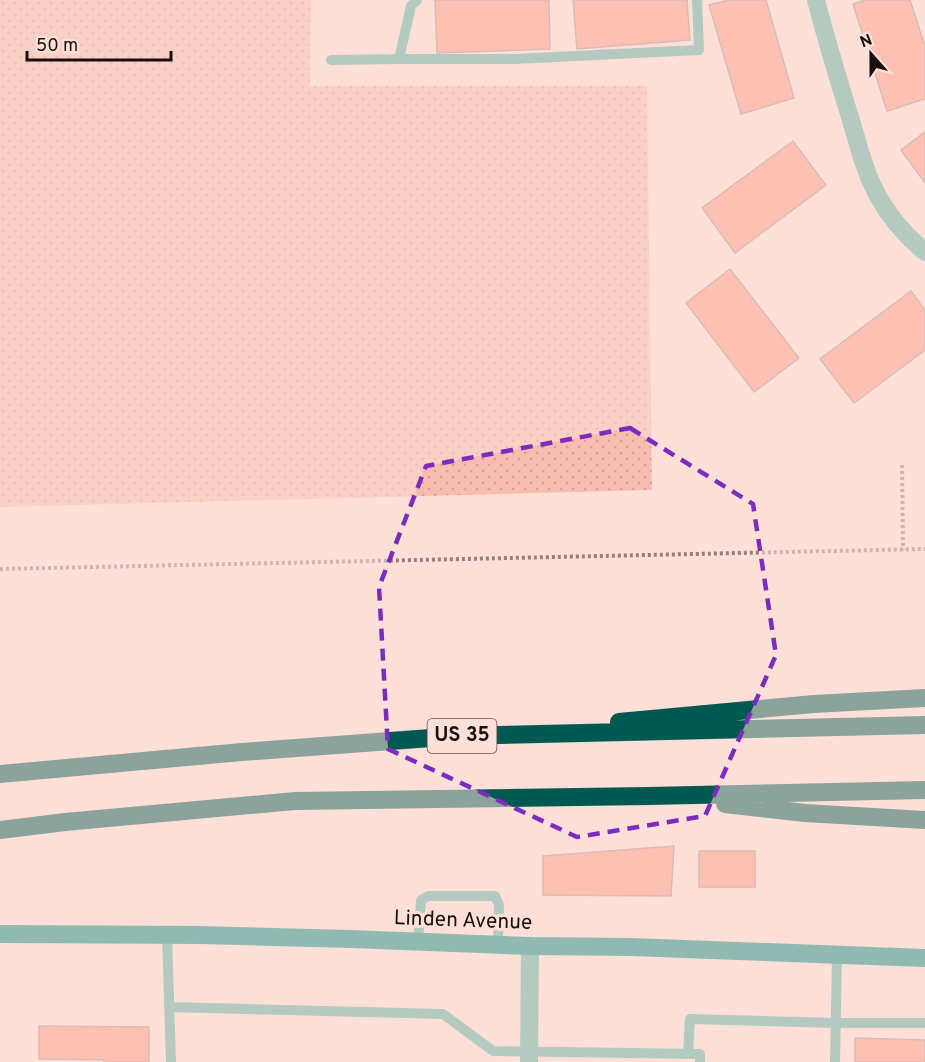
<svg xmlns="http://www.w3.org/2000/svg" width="925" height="1062" font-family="Overpass,sans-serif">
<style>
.grass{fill:url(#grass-dots)}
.building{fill:#fe9a84;stroke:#ac908a;stroke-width:1.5}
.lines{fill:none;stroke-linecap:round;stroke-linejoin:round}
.path{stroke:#947f7a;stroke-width:4;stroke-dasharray:3 3;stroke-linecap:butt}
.service{stroke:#5cafa4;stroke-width:10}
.minor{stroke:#5cafa4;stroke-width:18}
.secondary{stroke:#0d8d82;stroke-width:18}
.motorway{stroke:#005951;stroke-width:18}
.marked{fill:none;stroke:#7b2cbf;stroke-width:4.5;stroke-dasharray:12 8;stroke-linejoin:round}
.labels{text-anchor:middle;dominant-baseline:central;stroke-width:6;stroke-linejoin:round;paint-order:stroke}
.shield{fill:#fee0d8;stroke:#5e4e4a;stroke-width:1.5}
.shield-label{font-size:20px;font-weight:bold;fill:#190f0d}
.street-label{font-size:21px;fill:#190f0d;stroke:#fee0d8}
</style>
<defs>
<pattern id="grass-dots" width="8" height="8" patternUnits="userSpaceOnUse" patternTransform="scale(1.5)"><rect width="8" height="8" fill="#f8bdb0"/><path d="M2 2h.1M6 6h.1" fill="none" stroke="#d4a196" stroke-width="1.8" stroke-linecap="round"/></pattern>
</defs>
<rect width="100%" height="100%" fill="#fee0d8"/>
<path class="grass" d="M0 0H311L310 86H647L652 490 0 507Z"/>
<path class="building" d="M435 0H549L550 49 437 53Z
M573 0H687L690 40 577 49Z
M728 0H766L794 98 741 114 709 5Z
M865 0H910L925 46V99L887 111 853 4Z
M925 132V183L901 150Z
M793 141 826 185 735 253 702 208Z
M730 269 799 358 754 392 686 303Z
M911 291 925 310V350L854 403 820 359Z
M674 846 671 896 543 895V856Z
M699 851H755V887H699Z
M39 1026 149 1027V1062H104V1060L39 1059Z
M855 1038 925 1040V1062H855Z"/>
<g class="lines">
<path class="path" d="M902 465 903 550
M0 569 925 549"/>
<path class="service" d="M417 0 411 6 399 59H514L699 50 697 0
M331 60 399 59
M167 935 171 1062
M418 942 421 900 428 896H495L499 905 498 945
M169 1007 443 1014 493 1051 700 1054V1062
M688 1054 690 1019 836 1023H925
M835 1062 837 955"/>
<path class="minor" d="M816 0C827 43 840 85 853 127 860 151 866 175 878 196 890 218 906 236 925 252
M529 1062 530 946"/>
<path class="secondary" d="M0 934 201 935 351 939 530 946 632 947 925 958"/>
<path class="motorway" d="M619 722 814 704 925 698
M0 774 242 752 458 736 925 725
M725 804 805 813 925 820
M0 830 65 822 295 801 648 796 925 790"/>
</g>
<path d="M0 0H925V1062H0ZM630 428 753 504 776 655 705 816 577 837 388 749 379 587 426 466Z" fill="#fee0d8" fill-opacity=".55" fill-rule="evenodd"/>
<path class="marked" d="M630 428 753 504 776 655 705 816 577 837 388 749 379 587 426 466Z"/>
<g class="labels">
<rect class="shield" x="427.5" y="719" width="69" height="34" rx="4.5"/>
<g class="shield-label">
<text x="462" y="736">US 35</text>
</g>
<g class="street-label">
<text transform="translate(463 921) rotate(2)">Linden Avenue</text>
</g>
</g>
<g transform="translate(871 54) rotate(339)" stroke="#fee0d8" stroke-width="4.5" paint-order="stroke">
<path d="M0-4.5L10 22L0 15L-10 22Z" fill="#190f0d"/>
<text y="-9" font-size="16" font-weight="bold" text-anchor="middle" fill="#190f0d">N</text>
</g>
<path d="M27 51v9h144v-9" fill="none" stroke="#190f0d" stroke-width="3"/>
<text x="36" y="51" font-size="18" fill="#190f0d" stroke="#fee0d8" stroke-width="4.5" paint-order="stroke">50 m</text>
</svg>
